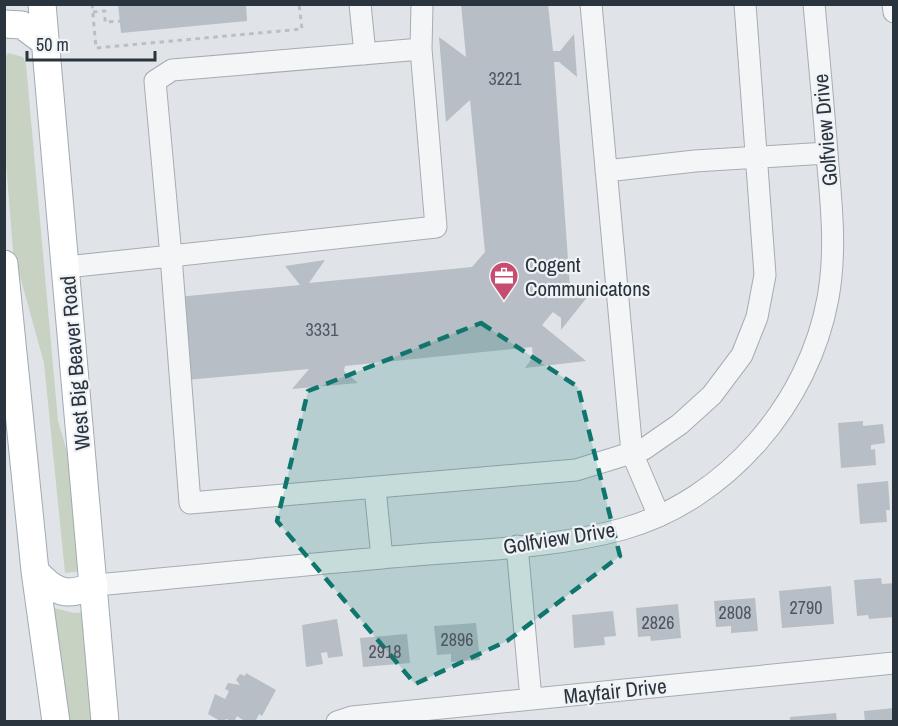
<svg xmlns="http://www.w3.org/2000/svg" width="898" height="726" font-family="'Archivo Narrow',sans-serif">
<style>
.green{fill:#c8d2c2}
.building{fill:#b8bec5}
.lines{fill:none;stroke-linecap:round;stroke-linejoin:round}
.minor-casing{stroke:#a6acb2;stroke-width:23}
.major-casing{stroke:#a0aab3;stroke-width:29}
.path{stroke:#bbbfc3;stroke-width:3;stroke-dasharray:4.5 4.5;stroke-linecap:butt}
.minor{stroke:#f3f5f7;stroke-width:21}
.major{stroke:#fff;stroke-width:27}
.marked{fill:#0f766e;fill-opacity:0.2;stroke:#0f766e;stroke-width:4.5;stroke-dasharray:12 8;stroke-linejoin:round}
.labels{text-anchor:middle;dominant-baseline:central;stroke-width:4.5;stroke-linejoin:round;paint-order:stroke}
.number-label{font-size:18px;fill:#4e5660}
.street-label{font-size:21px;fill:#2a343f;stroke:#f0f3f6}
.poi-label{font-size:21px;fill:#2a343f;stroke:#f0f3f6;text-anchor:start}
</style>
<rect width="100%" height="100%" fill="#e0e4e8"/>
<path class="green" d="M8 53 23 57 26 64 58 421 73 472 82 571 65 573 44 363 13 251 5 151 4 59Z
M54 608 74 613 84 612 97 721H68L52 611Z"/>
<path class="building" d="M118 4H246L247 21 121 33Z
M461 4H548L553 51H560L574 34 577 77 559 62H554L570 288 596 286 561 330V318L553 312 542 325 586 361 525 368 533 357 532 347 345 366 344 371 358 383 292 389 309 369 186 380 178 297 300 285 285 266 325 260 309 283 472 267 485 252 470 100 446 122 439 37 466 57Z
M863 421V426L883 424 885 443 871 445V450L875 449 876 465 841 468 838 423Z
M888 481 890 510H886L887 522 860 524 857 484Z
M881 578 882 584 894 583V617L869 619 868 615 857 616 854 580Z
M831 586 834 624 782 628 779 591Z
M755 598 758 631 731 633V626L716 627 714 601Z
M678 604 681 638 651 641 650 636 638 637 636 608Z
M613 611 616 636 604 637 605 645 574 648 572 615Z
M337 619 343 656 328 658 327 652 321 653 323 664 306 667 302 625Z
M476 623 480 660 451 662V654L437 655 434 626Z
M407 634 410 663 363 667 360 638Z
M246 673 276 690 262 716 259 714 255 722H246L237 716 234 722 226 719 222 722 208 714 215 694 225 699 229 691 225 689 228 683 240 685 236 680 240 674 245 676Z
M894 708V722H865L864 711Z
M836 713 837 722H790V717Z"/>
<g class="lines">
<g class="minor-casing">
<path id="minor" d="M360 4 365 54
M422 4 421 49 436 227 171 256 190 503 576 470 644 449 680 424 712 395 742 355 757 317 765 275 745 4
M591 4 632 453 659 516
M893 4 894 12
M606 171 695 161 827 153
M66 267 171 256 155 81 172 70 421 49
M375 488 382 558
M517 546 531 699
M94 585C190 577 286 566 382 558 462 550 546 550 623 529 727 500 809 403 828 298 836 254 832 210 828 166 824 112 819 58 814 4
M337 722 352 717 894 663"/>
</g>
<g class="major-casing">
<path id="major" d="M42 4 105 722
M4 24 22 25 45 42
M4 264 35 571 56 722
M35 571C55 593 67 598 94 585"/>
</g>
<path class="path" d="M92 4 96 48 302 29 299 4
M93 12 105 11V22L120 21"/>
<use href="#minor" class="minor"/>
<use href="#major" class="major"/>
</g>
<path class="marked" d="M481 323 578 387 620 556 507 641 415 684 277 521 308 391Z"/>
<defs>
<g id="office-pin" transform="scale(1.5)"><path d="M0 17L-7.5 6A9.5 9.5 0 1 1 7.5 6Z" fill="#c64c70" stroke="#f0f3f6"/><path d="M-6-3h4V-5.5h4V-3h4V5H-6ZM-1-4.5V-3h2v-1.5ZM-6 0V1H6V0Z" fill="#fff"/></g>
</defs>
<g fill-rule="evenodd">
<use href="#office-pin" x="504" y="276"/>
</g>
<g class="labels">
<g class="number-label">
<text x="505" y="78">3221</text>
<text x="322" y="329">3331</text>
<text x="806" y="607">2790</text>
<text x="735" y="612">2808</text>
<text x="658" y="622">2826</text>
<text x="457" y="639">2896</text>
<text x="385" y="651">2918</text>
</g>
<g class="street-label">
<text transform="translate(825 130) rotate(-95)">Golfview Drive</text>
<text transform="translate(75 363) rotate(-95)">West Big Beaver Road</text>
<text transform="translate(559 538) rotate(-9)">Golfview Drive</text>
<text transform="translate(615 691) rotate(-6)">Mayfair Drive</text>
</g>
<g class="poi-label">
<text x="525" y="264">Cogent<tspan x="525" dy="24">Communicatons</tspan></text>
</g>
</g>
<rect width="898" height="726" fill="none" stroke="#2a343f" stroke-width="12"/>
<path d="M27 51v9h128v-9" fill="none" stroke="#2a343f" stroke-width="3"/>
<text x="36" y="51" font-size="18" fill="#2a343f" stroke="#f0f3f6" stroke-width="4.5" paint-order="stroke">50 m</text>
</svg>
